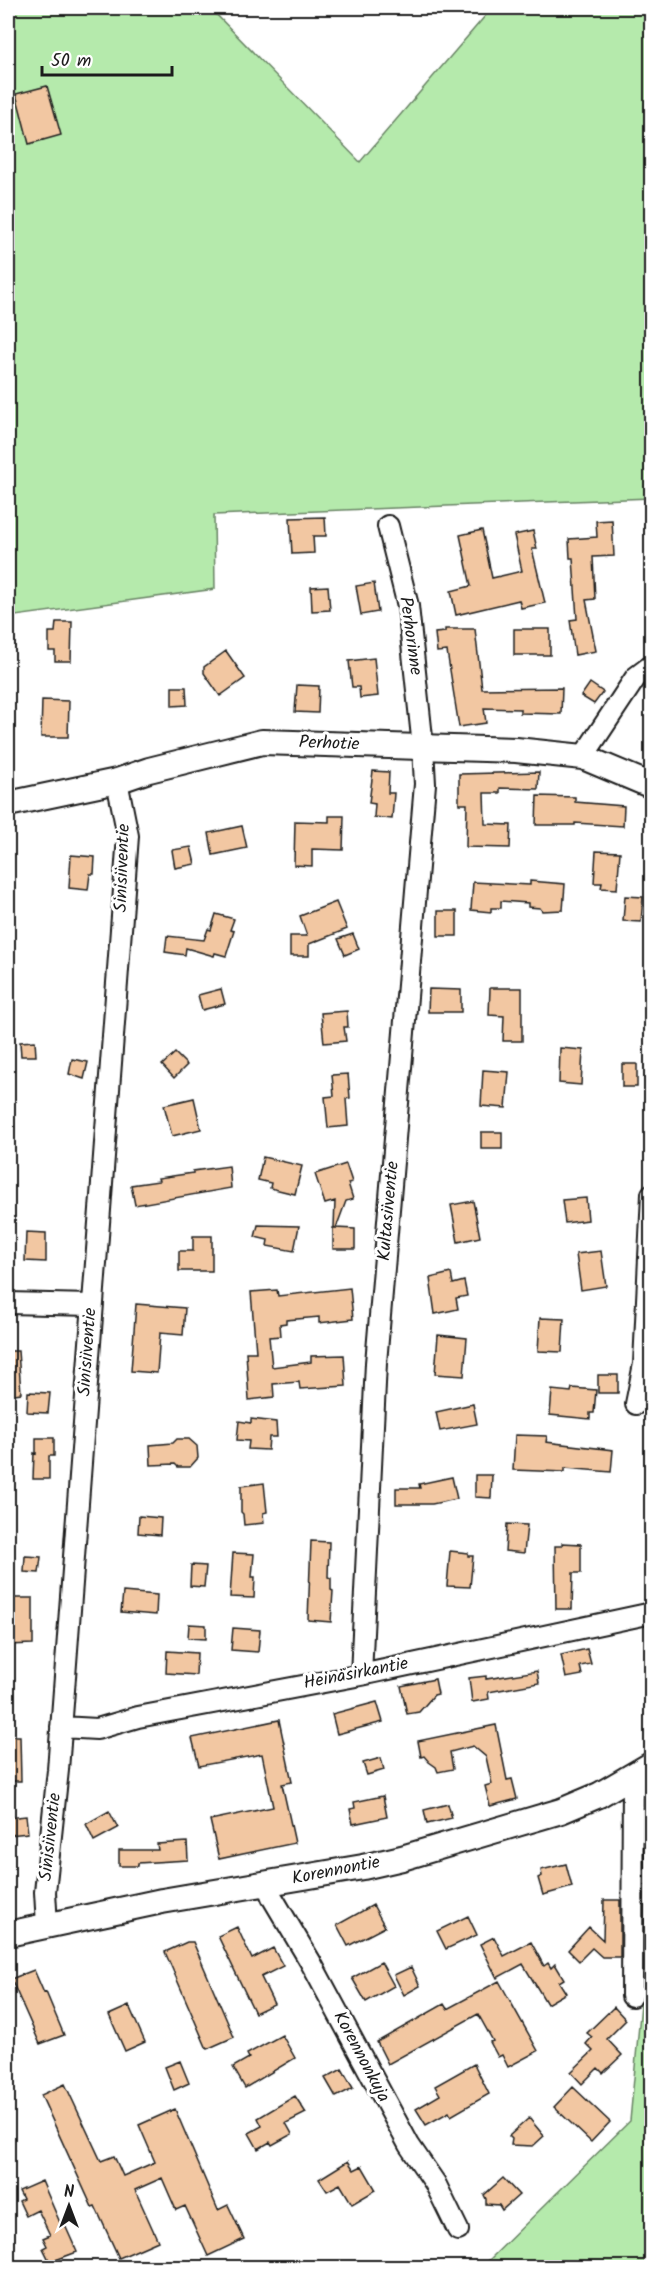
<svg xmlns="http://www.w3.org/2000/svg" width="659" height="2275" font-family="Kalam,sans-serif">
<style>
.green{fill:#b5eaac;stroke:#688364;stroke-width:1.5}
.building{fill:#f2c7a2;stroke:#1c1c1c;stroke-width:1.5}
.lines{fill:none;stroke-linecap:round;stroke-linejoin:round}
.minor-casing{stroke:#1c1c1c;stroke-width:24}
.tertiary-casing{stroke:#1c1c1c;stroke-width:28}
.minor{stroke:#fff;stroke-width:20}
.tertiary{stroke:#fff;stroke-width:24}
.labels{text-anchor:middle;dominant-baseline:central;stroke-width:6;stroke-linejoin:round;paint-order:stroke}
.street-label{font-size:18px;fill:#1c1c1c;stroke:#fff}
</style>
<rect width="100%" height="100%" fill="#fff"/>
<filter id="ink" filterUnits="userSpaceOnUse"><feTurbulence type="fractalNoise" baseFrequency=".0167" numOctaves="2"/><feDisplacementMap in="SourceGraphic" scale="12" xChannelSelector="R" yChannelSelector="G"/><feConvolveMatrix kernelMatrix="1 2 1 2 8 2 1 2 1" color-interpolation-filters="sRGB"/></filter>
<g filter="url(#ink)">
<path class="green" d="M8 8H210L360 162 492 8H651V498L214 515 215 589 8 617Z
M651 1973V2267L481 2268 630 2121 643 1982Z"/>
<path class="building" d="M47 86 61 135 29 144 16 94Z
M325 517 326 536H313L314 553 292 554 290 518Z
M612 520 614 556 593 557 595 599 586 600 596 651 575 655 570 620 577 619 573 558H570L569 539 597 537 596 521Z
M482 530 492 578 522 571 514 535 533 531 537 549H532L545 603 521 608 519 600 456 615 451 591 471 586 460 535Z
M374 583 378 612 361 615 356 586Z
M328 586 330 610 312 611 311 587Z
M56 622H72L71 661H55V651H49V632H55Z
M445 629H475L482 689 562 688 561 714 520 713V709L484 708 486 723 459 727 447 651 437 652 435 633 445 632Z
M514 629H550V655H514Z
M226 651 245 678 220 696 204 673V667Z
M374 658 378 696 360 698 359 687H352L349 661Z
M590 683 603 692 594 704 581 696Z
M297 685 319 686 318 713 295 712Z
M172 687H186L187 705 172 706Z
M42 700 69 701 68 737H41Z
M373 771 389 772 388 793H394L392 819 374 817 375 804 369 803Z
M539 772 538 789 500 788V793H484L485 824 511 825 510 848 466 847 467 804H459V774Z
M537 796 575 797V802L624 806 623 826 575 823V825H536Z
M329 816H344L343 850 312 849V866L294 865 295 821 329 822Z
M242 826 247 848 213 855 209 833Z
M191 847 195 864 175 868 172 850Z
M596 851 620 852 617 889 601 888 602 883H594Z
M71 855 95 857 94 874H90L88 890 69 888Z
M530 881 565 884 563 910 542 911 540 908 528 907V903L501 901V908H491V912L471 910 473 882 530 885Z
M625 896 643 897 641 922 623 921Z
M336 902 347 929 309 944V956H290V936H307L300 916Z
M438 911H457V936H438Z
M216 914 234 919 230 930 234 931 226 956 215 953 214 956 186 948 185 955 165 952 167 936 204 940 208 929 211 930Z
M353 934 359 949 345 955 338 939Z
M490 988H522V1041H503L504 1016 489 1015Z
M221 989 225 1004 202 1010 198 995Z
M429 989 461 990V1012H428Z
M347 1011 348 1027H344L346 1041 324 1043 321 1013Z
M35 1041 36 1056H21L20 1042Z
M560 1048 583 1050 581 1085 559 1083Z
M175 1053 187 1065 174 1078 162 1065Z
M72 1059 88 1062 84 1079 69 1074Z
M622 1064H637V1087H622Z
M483 1070 509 1072 506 1108 481 1106Z
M348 1074 350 1098 346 1099 348 1126 328 1128 325 1097 334 1096 332 1075Z
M194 1098 201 1129 172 1136 164 1105Z
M481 1132H502V1149H481Z
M263 1157 302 1166 295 1194 270 1188 271 1183 258 1180Z
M346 1164 352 1182 348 1183 353 1199 346 1201 336 1228 355 1229V1249H333V1228H335L334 1227 335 1201 325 1204 315 1174Z
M229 1166 231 1188 135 1205 131 1185 159 1181 158 1178 193 1173V1171Z
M586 1198 588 1220 565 1223 562 1200Z
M473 1201 480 1237 458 1242 451 1205Z
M258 1225 299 1226 294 1251 267 1246 268 1240 255 1237Z
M26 1232 46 1233V1262L25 1261Z
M193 1236H212V1271H179V1251H193Z
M601 1251 606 1286 581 1290 576 1254Z
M451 1273 453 1284 464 1281 467 1296 456 1298 458 1309 435 1314 430 1278Z
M350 1288 353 1319 319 1323V1317L286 1320V1323L280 1324 281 1336 269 1337 272 1367 311 1362V1356L344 1355 346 1386 300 1389 299 1382 273 1384 274 1397 249 1400 246 1352H256L251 1292 277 1290 278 1296Z
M136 1304 185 1308 183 1335 160 1333 157 1373 131 1371Z
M540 1318 564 1319 562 1352 538 1351Z
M438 1335 467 1338 464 1376 435 1374Z
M8 1351H18L21 1393 8 1395Z
M598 1375H618V1393H598Z
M572 1388 596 1390 594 1413H590V1419L550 1415 552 1390 571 1392Z
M28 1392 50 1393 48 1413 27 1412Z
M473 1404 477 1424 440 1431 436 1412Z
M251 1419 276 1422 277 1437H269L268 1450 248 1449 249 1441 237 1440 239 1421 251 1423Z
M515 1435 547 1436 546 1442 613 1450 611 1472 565 1468V1472L513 1470Z
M36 1438H54V1456H49V1479H33L34 1453 36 1454Z
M177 1439H189L197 1446 198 1458 190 1467H178L175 1464 151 1465 150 1445 173 1443Z
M475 1475H492L491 1498 475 1497Z
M452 1477 457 1499 432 1504H396V1488H420L419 1484Z
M264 1483 267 1512 263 1513 264 1523 244 1525 243 1514 241 1512V1486Z
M139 1516 161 1518 160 1535 138 1533Z
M507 1524 527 1525 524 1553 505 1551Z
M311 1541 329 1542 328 1577 331 1578V1590L333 1591 331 1622 308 1620Z
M562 1543 581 1544V1573H573L572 1609H556L555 1546H562Z
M450 1551 468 1553V1556H473L470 1587 447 1586Z
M233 1553 254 1554 252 1577H255L254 1598 230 1597Z
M25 1556 41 1557 39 1573 24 1572Z
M191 1565 206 1566 204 1587 190 1586Z
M123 1592 157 1595 156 1615 121 1612Z
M8 1598H33V1644L8 1645Z
M189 1624 206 1625V1639L188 1638Z
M233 1628 260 1630 258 1652 231 1650Z
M587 1649 591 1664 580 1666 582 1675 566 1678 561 1655Z
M167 1651 197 1653 196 1675 166 1673Z
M537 1671 539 1683 488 1692 489 1699 472 1702 469 1678 486 1676V1679Z
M435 1679 438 1694 434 1695 419 1712 407 1714 401 1686Z
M377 1702 383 1722 337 1734 332 1714Z
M279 1720 292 1782 282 1784 295 1843 219 1859 210 1820 273 1807 262 1754 199 1766 192 1738Z
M496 1725 507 1780 512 1779 517 1799 490 1806 485 1786 492 1784 486 1757 473 1746 450 1752 453 1769 438 1772 436 1767 429 1762 424 1756 421 1757 418 1741Z
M8 1736H20L21 1781H8Z
M381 1758 384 1770 367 1775 363 1763Z
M383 1796 387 1817 353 1824 350 1809 355 1808 354 1802Z
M448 1804 452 1818 427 1824 424 1810Z
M109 1811 118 1828 94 1841 86 1824Z
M26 1816 28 1833 9 1835 8 1818Z
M187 1842 188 1860 138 1863V1866H119V1850H158L157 1844Z
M566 1864 572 1887 543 1895 538 1878 542 1876 541 1870Z
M604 1900H620V1957H602L592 1948 579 1961 568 1950 589 1927 603 1940Z
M373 1905 385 1927 348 1946 337 1925Z
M468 1916 477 1935 446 1949 437 1931Z
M237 1927 252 1959 273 1948 283 1966 261 1977 274 2004 255 2013 218 1936Z
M494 1937 504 1956 531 1942 544 1966 548 1963 551 1968 555 1964 564 1979 559 1982 566 1993 547 2004 523 1964 497 1978 480 1944Z
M187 1942H193L234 2037 207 2049 165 1952Z
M381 1962 394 1986 366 2002 352 1978Z
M411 1967 420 1986 404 1995 394 1975Z
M34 1970 44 1993 46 1992 64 2035 40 2044 11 1979Z
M499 1981 538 2051 508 2067 502 2055 498 2057 490 2042 493 2041 478 2014 388 2064 377 2042 444 2004 447 2009Z
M129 2006 145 2042 125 2051 109 2015Z
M614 2007 626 2020 607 2039 622 2055 603 2073 598 2068 582 2084 571 2072 593 2051 586 2044 592 2037 587 2033Z
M282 2035 295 2058 245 2088 233 2067 249 2058 247 2054Z
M180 2061 189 2083 174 2090 165 2067Z
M474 2064 489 2094 451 2116 449 2112 426 2125 416 2109 440 2095 435 2086Z
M342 2069 353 2088 336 2097 325 2078Z
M65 2084 101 2161 114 2156 123 2176 155 2162 139 2125 175 2109 218 2210 228 2205 244 2239 208 2256 185 2206 176 2210 162 2178 135 2190 158 2241 119 2258 95 2206 92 2207 41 2095Z
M573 2087 610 2122 591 2142 554 2107Z
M295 2096 306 2113 286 2123 292 2134 272 2145 270 2142 258 2149 249 2133 262 2126 258 2118Z
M529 2118 544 2136 533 2146 511 2145 512 2139 509 2136Z
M348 2161 354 2170 362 2166 376 2190 352 2204 340 2184 327 2191 319 2179Z
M503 2178 519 2195 502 2210 499 2205 486 2204V2199L484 2195Z
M42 2181 61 2225 64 2223 77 2252 50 2262 43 2248 47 2246 43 2238 50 2235 38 2210 26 2216 19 2201 23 2199 19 2191Z"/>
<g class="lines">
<g class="minor-casing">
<path id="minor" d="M583 757 636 677 652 665
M8 1303 91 1305
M636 1404 644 1364 652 1194
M361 1675 376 1363 425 784 423 747 408 606 388 526
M61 1727 97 1729 138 1717 361 1675 652 1613
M267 1884 272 1897 310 1961 409 2145 435 2183 458 2230
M47 1925 45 1892 58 1770 128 836 117 781
M632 1996 633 1776"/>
</g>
<g class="tertiary-casing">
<path id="tertiary" d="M8 804 117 781 149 770 262 742 516 750 583 757 652 786
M8 1934 162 1901 363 1867 402 1858 561 1811 599 1795 652 1764"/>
</g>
<use href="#minor" class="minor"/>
<use href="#tertiary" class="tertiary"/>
</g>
</g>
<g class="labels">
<g class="street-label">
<text transform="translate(410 636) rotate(82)">Perhorinne</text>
<text transform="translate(329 744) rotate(2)">Perhotie</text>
<text transform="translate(123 868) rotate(-88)">Sinisiiventie</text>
<text transform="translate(389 1211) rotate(-85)">Kultasiiventie</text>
<text transform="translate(88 1352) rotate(-86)">Sinisiiventie</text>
<text transform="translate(356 1674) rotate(-11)">Heinäsirkantie</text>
<text transform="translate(51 1837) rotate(-84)">Sinisiiventie</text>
<text transform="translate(336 1871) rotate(-11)">Korennontie</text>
<text transform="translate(361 2057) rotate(62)">Korennonkuja</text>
</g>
</g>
<rect width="659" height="2275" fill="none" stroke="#fff" stroke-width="30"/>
<rect x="15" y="15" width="629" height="2245" fill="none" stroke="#1c1c1c" stroke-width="2" filter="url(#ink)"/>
<g transform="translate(69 2206)" stroke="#ffffff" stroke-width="4.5" paint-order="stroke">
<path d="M0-4.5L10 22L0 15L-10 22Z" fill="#1c1c1c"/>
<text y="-9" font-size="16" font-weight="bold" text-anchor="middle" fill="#1c1c1c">N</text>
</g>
<path d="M42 66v9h130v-9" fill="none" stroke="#1c1c1c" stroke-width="3"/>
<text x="51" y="66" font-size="18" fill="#1c1c1c" stroke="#ffffff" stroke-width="4.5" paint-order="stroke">50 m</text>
</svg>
